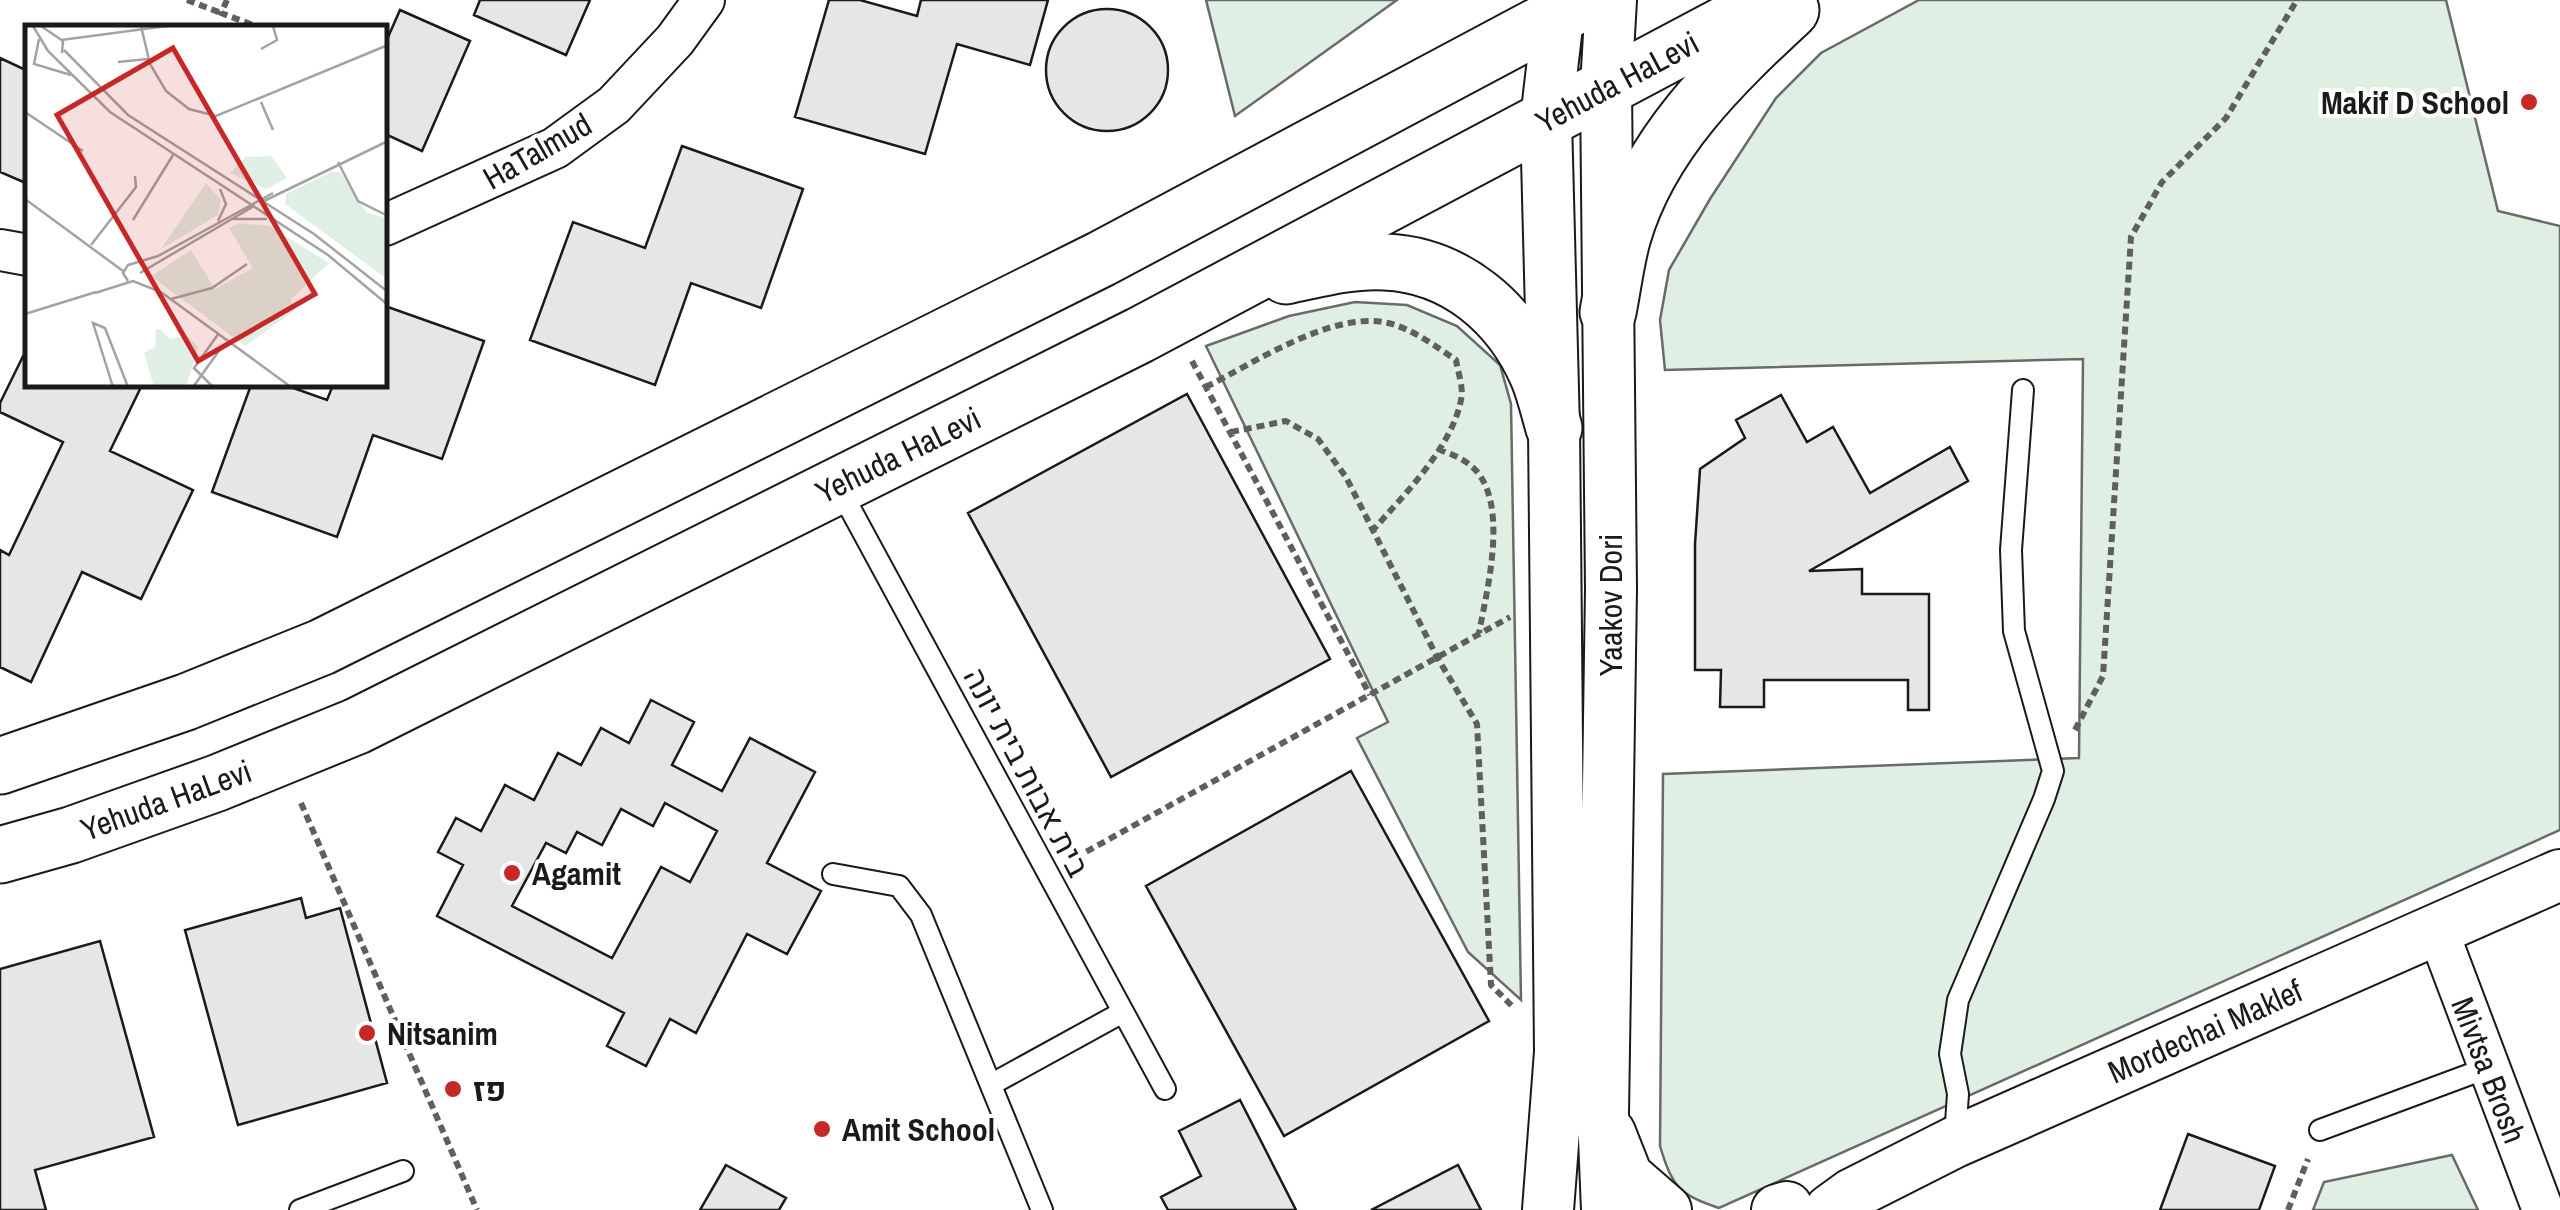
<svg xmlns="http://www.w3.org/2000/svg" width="2560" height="1210" font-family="'Archivo Narrow',Heebo,sans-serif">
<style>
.green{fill:#e0efe3;stroke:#6a6a6a;stroke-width:2.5}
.building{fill:#e6e6e6;stroke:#1a1a1a;stroke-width:2.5;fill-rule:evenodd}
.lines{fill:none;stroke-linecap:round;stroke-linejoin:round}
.service-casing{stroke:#1a1a1a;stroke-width:24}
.minor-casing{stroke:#1a1a1a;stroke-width:44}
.tertiary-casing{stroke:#1a1a1a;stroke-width:54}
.secondary-casing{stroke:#1a1a1a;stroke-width:59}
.path{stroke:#5f5f5f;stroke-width:6;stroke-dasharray:8 5;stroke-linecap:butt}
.service{stroke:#fff;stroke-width:20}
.minor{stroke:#fff;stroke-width:40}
.tertiary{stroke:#fff;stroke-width:50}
.secondary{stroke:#fff;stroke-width:55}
.poi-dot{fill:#c62828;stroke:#fff;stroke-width:4}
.labels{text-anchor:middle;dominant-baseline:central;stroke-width:8;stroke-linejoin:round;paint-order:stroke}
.street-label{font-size:32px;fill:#1a1a1a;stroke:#fff}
.poi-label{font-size:32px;font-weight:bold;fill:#1a1a1a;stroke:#fff;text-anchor:start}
.inset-road{fill:none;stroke:#a3a3a3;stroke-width:2.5}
.view{fill:#c62828;fill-opacity:0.15;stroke:#c62828;stroke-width:5}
.inset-edge{fill:none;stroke:#1a1a1a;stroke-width:5}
</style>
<rect width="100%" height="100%" fill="#fff"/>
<path class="green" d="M1206 0H1397L1235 116Z
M1919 0H2446L2498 211 2560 226V830L1719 1208C1679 1195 1672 1186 1660 1146L1663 774 2079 758 2083 359 1665 370 1660 320 1669 270 1710 199 1776 98 1821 53Z
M1355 302 1407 305 1457 326 1500 365 1511 404 1521 1000 1468 952 1357 738 1388 722 1206 346 1289 316Z
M2452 1155 2478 1210H2313L2324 1182Z"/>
<path class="building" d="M480 0H590L566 55 474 15Z
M829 0H860L917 16 921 0H1048L1030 65 957 44 925 154 795 117Z
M1046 70a61 61 0 1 1 122 0a61 61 0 1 1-122 0Z
M400 10 470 41 422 151 385 134V44Z
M0 58 28 71V184L0 172Z
M682 146 803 189 761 308 691 283 655 385 530 340 573 222 645 248Z
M385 306 484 341 442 459 373 435 337 537 212 492 251 385H285L327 400 333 385H385Z
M28 346V385H142L110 451 193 490 141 599 82 572 31 682 0 667V550L9 555 63 442 0 412V403Z
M1187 394 1330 659 1111 777 968 513Z
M1781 395 1807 442 1833 427 1870 493 1950 447 1968 481 1809 571 1862 569V594H1929V710H1908V680H1764V707H1720L1721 670H1695V544L1700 469 1745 438 1736 420Z
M651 700 694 722 672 765 722 791 750 738 815 772 767 863 821 891 787 954 747 934 696 1033 670 1019 646 1066 607 1046 624 1013 437 916 463 865 438 852 456 818 481 831 505 785 534 800 558 753 581 765 601 728 629 743ZM665 803 717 831 690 882 661 867 612 958 512 906 546 843 566 853 577 832 602 845 621 809 653 826Z
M1351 771 1489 1021 1284 1136 1146 886Z
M301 898 306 918 340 908 387 1083 238 1125 185 930Z
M100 941 154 1137 35 1170 46 1210H0V969Z
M1240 1100 1296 1210H1168L1161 1197 1201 1176 1179 1131Z
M2188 1134 2275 1166 2259 1210H2160Z
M726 1165 786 1198 779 1210H700Z
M1458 1165 1481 1210H1371Z"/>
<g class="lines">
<g class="service-casing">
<path id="service" d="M839 488 1165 1089
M833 874 899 886 921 915 1042 1210
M992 1084 1123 1012
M2320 1130 2487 1068
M1955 1137 1958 1094 1950 1054 1958 1000 2044 799 2053 771 2014 631 2011 550 2023 390
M300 1210 403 1171"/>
</g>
<g class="minor-casing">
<path id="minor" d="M385 225 555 148 614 105 675 40 704 0
M0 250 28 255
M2437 929 2543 1210"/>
</g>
<g class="tertiary-casing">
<path id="tertiary" d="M1610 1133 1627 1176 1666 1210
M1548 1210 1560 1052 1554 428 1546 120 1560 0
M1607 1210 1603 1114 1611 589 1606 87 1611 0
M1777 1210 1787 1207
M1830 1210 1852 1194 1955 1142 2560 875"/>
</g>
<g class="secondary-casing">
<path id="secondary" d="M1286 276C1318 269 1352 260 1385 262 1456 265 1511 313 1538 376 1545 393 1549 411 1554 428
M1608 312C1613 287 1616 260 1623 236 1650 143 1722 74 1791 10
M0 766 186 702 322 647 1101 259 1587 0
M0 855 71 835 217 783 357 726 1140 335 1771 0"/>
</g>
<path class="path" d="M187 0 221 13
M227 0 221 13 261 28
M1192 361 1370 695
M1206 387C1254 363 1333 310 1388 323 1413 329 1435 346 1456 360 1458 373 1464 388 1461 400 1452 447 1404 495 1373 530
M1231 432 1286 421 1318 439 1346 477 1437 657 1477 724 1491 985 1514 1008
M1438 449C1447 453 1458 456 1466 462 1513 492 1487 589 1479 633
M2075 730 2103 676 2131 237 2162 182 2226 118 2297 0
M301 803 477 1210
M1075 858 1510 617
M2288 1210 2308 1159"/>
<use href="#service" class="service"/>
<use href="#minor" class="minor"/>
<use href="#tertiary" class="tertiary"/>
<use href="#secondary" class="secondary"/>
</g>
<g class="poi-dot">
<circle cx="2529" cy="102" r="10"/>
<circle cx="512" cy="873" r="10"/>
<circle cx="367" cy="1033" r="10"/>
<circle cx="453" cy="1089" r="10"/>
<circle cx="822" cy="1129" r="10"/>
</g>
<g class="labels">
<g class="street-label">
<text transform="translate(1617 82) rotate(-28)">Yehuda HaLevi</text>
<text transform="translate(537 151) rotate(-30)">HaTalmud</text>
<text transform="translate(898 455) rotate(-26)">Yehuda HaLevi</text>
<text transform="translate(1610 605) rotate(-90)">Yaakov Dori</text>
<text transform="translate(1027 772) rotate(62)">בית אבות בית יונה</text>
<text transform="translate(166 800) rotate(-20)">Yehuda HaLevi</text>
<text transform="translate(2205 1031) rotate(-24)">Mordechai Maklef</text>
<text transform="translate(2489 1070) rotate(69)">Mivtsa Brosh</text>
</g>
<g class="poi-label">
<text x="2509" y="102" text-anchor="end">Makif D School</text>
<text x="532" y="873">Agamit</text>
<text x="387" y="1033">Nitsanim</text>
<text x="473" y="1089">פז</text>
<text x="842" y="1129">Amit School</text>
</g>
</g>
<g transform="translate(25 25)">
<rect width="362" height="362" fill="#fff"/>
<path d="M246 131 262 153 241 164 205 148 221 132ZM306 147H315L341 187 362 193V254L260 179 261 169ZM181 158 196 175 193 190 136 224ZM214 198 244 201 304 238 266 274 269 286 220 321 126 251 166 225 190 264 228 243 204 203ZM135 304 145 314 163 311 173 322 161 362H129L119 328 131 321 130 305Z" fill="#e0efe3"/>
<path class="inset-road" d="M8 1 23 26 85 87 303 230 363 280M16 1 38 16 37 28M116 1 125 39 141 66 164 84 191 91 363 20M14 14 9 39 46 50M36 15 142 1M236 24 252 15 248 1M39 25 103 90 289 209 363 267M93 37 123 34M236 77 248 105M0 87 58 126M313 137 333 176 363 191M0 174 98 246M239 176 363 116M207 194H242M108 195 148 130M193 196 201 179 195 164M66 220 111 162 110 151M115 248 229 181M103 256 98 248 103 240 133 231 248 168M70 268 108 256 136 267 266 362M146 274 187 263 222 239M0 289 71 267M88 362 68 298 80 303 103 362M168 362 196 323M188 362 169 343 194 308"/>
<path class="view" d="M148 23 290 269 173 336 32 90Z"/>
<rect width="362" height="362" class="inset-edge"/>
</g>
</svg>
